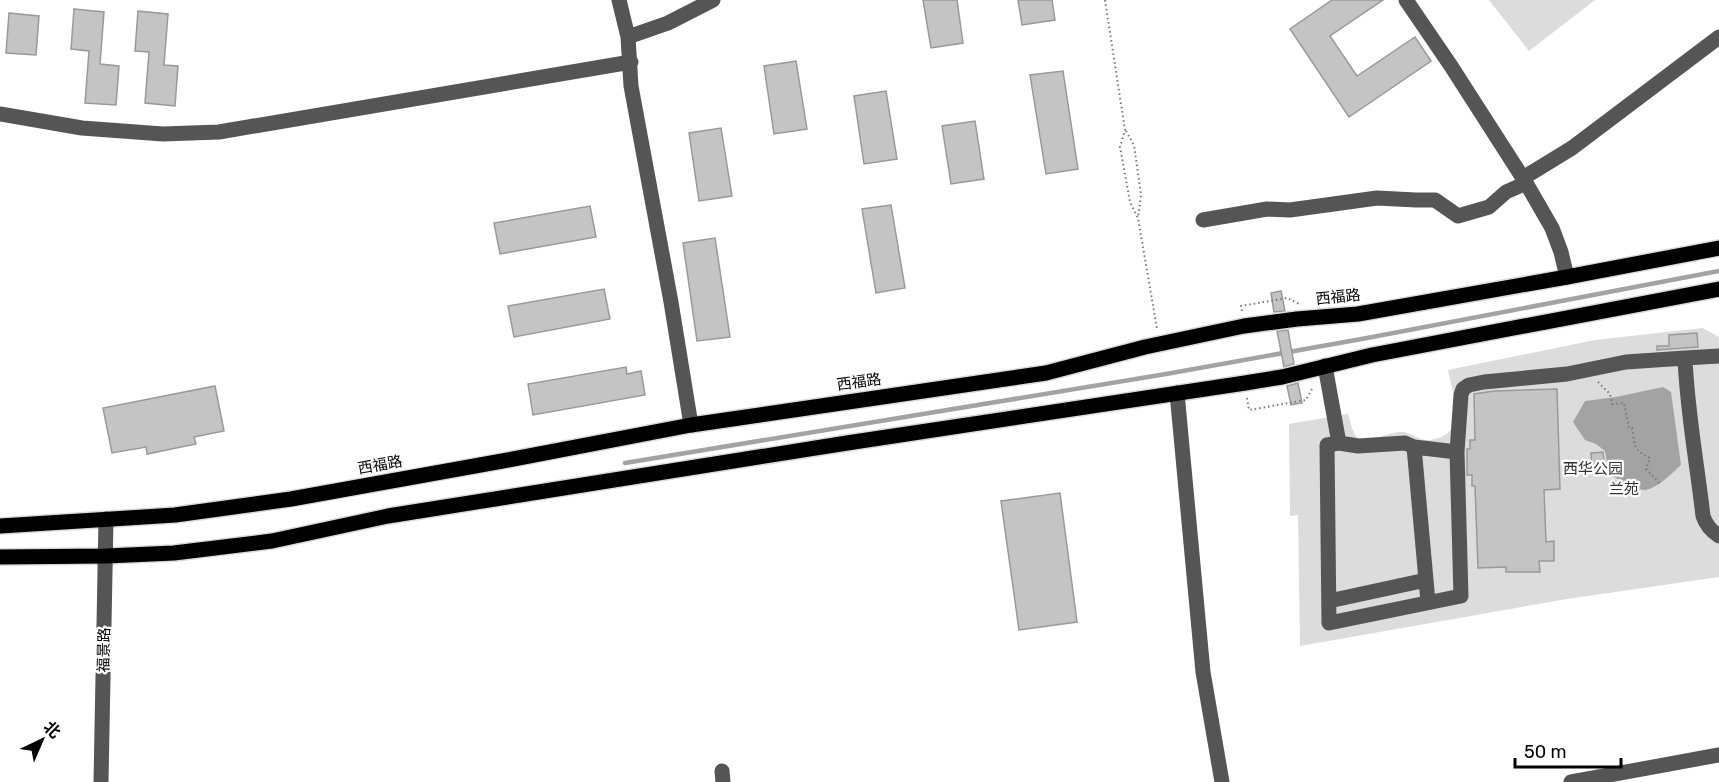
<svg xmlns="http://www.w3.org/2000/svg" width="1719" height="782" font-family="Rubik,'Noto Sans SC',sans-serif">
<style>
.green{fill:#dcdcdc}
.water{fill:#a3a3a3}
.lines{fill:none;stroke-linecap:round;stroke-linejoin:round}
.stream{stroke:#a3a3a3;stroke-width:4.5}
.building{fill:#c4c4c4;stroke:#999;stroke-width:1.5}
.major-casing{stroke:#dbdbdb;stroke-width:18}
.path{stroke:#777;stroke-width:2;stroke-dasharray:1.5 3;stroke-linecap:butt}
.minor{stroke:#555;stroke-width:15}
.major{stroke:#000;stroke-width:15}
.labels{text-anchor:middle;dominant-baseline:central;stroke-width:4.5;stroke-linejoin:round;paint-order:stroke}
.street-label{font-size:15px;fill:#000;stroke:#fff}
.park-label{font-size:15px;fill:#333;stroke:#fff}
</style>
<rect width="100%" height="100%" fill="#fff"/>
<path class="green" d="M1489 0H1595L1529 51Z
M1703 328 1719 337V577L1567 599 1300 646 1298 515 1290 516 1289 424 1348 414C1356 444 1358 444 1386 435 1390 434 1396 432 1400 432 1409 431 1418 440 1427 440 1441 440 1456 431 1457 416 1457 407 1450 381 1448 370L1595 340Z"/>
<path class="water" d="M1663 387 1671 392 1681 465C1671 474 1658 488 1645 490 1636 490 1617 478 1609 474L1605 451 1596 444 1585 440 1573 422 1585 401 1616 397Z"/>
<g class="lines">
<path class="stream" d="M625 463 1166 374 1367 338 1719 271"/>
</g>
<path class="building" d="M923 0H957L963 43 931 48Z
M1018 0H1052L1055 20 1022 25Z
M1332 0H1383L1330 36 1357 76 1415 37 1431 61 1349 117 1290 29Z
M74 9 104 12 100 64 119 66 116 105 85 103 89 51 71 49Z
M138 11 168 14 164 65 178 66 175 106 145 103 149 52 135 51Z
M9 13 39 16 36 55 6 53Z
M796 61 807 129 774 134 764 66Z
M1063 71 1078 169 1046 174 1030 75Z
M886 91 897 159 864 164 854 96Z
M975 121 984 179 951 184 942 126Z
M721 128 732 196 699 201 689 133Z
M891 205 905 288 876 293 862 209Z
M590 206 596 237 500 254 494 223Z
M715 238 730 337 697 341 683 243Z
M604 289 610 319 514 337 508 306Z
M1281 291 1285 311 1274 312 1271 293Z
M1288 330 1294 364 1284 367 1277 331Z
M1697 333 1698 347 1657 350V346H1669V335Z
M626 367 627 374 641 371 645 395 533 415 528 384Z
M1298 383 1302 403 1291 405 1287 386Z
M215 386 224 431 194 437 196 444 147 454 146 447 112 453 103 408Z
M1557 389 1560 489 1544 490 1546 542 1554 541V561H1539L1540 572H1506V567L1478 568 1475 486H1472V475H1467V449H1470V440H1475L1474 394 1494 391Z
M1603 452 1605 472 1592 473 1591 453Z
M1060 493 1077 622 1019 630 1001 501Z"/>
<g class="lines">
<g class="major-casing">
<path id="major" d="M0 526 175 515 291 499 508 460 691 425 1046 373 1145 347 1244 326 1297 319 1358 314 1567 277 1719 248
M0 557 106 556 174 553 272 541 388 516 847 443 1245 383 1282 377 1372 355 1719 289"/>
</g>
<path class="path" d="M1105 0 1125 130 1120 147 1130 202 1138 218 1157 329
M1126 131 1134 145 1141 195 1138 218
M1242 311 1241 306 1287 298 1299 304
M1598 382 1610 394 1612 404 1624 403 1629 428H1632C1635 446 1633 450 1650 458L1646 469 1661 485
M1247 398 1249 410 1306 400 1313 387"/>
<path class="minor" d="M619 0 628 37 631 86 671 302 691 425
M1406 0 1451 66 1526 183 1552 228 1561 252 1567 277
M628 37 668 23 713 0
M0 114 82 128 163 134 219 132 631 62
M1523 178 1572 148 1719 37
M1203 220 1267 209 1290 210 1377 198 1416 200H1435L1458 216 1489 207 1506 192 1526 183
M1719 356 1685 358C1687 411 1697 463 1703 516 1706 525 1711 531 1719 536
M1325 366 1339 443
M1177 393 1203 672 1222 782
M1414 447 1428 602
M1457 452 1461 596 1329 623 1327 445 1339 443 1358 446 1405 443 1414 447 1457 452 1461 395 1463 389 1469 385 1484 382 1567 374 1626 362 1685 358
M1329 601 1426 580
M722 771 723 782
M101 782 106 519
M1571 782 1719 755"/>
<use href="#major" class="major"/>
</g>
<g class="labels">
<g class="street-label">
<text transform="translate(1338 297) rotate(-6)">西福路</text>
<text transform="translate(859 382) rotate(-8)">西福路</text>
<text transform="translate(380 465) rotate(-10)">西福路</text>
<text transform="translate(104 650) rotate(-89)">福景路</text>
</g>
<g class="park-label">
<text x="1593" y="469">西华公园</text>
<text x="1624" y="489">兰苑</text>
</g>
</g>
<g transform="translate(42 740) rotate(44)" stroke="#ffffff" stroke-width="4.5" paint-order="stroke">
<path d="M0-4.5L10 22L0 15L-10 22Z" fill="#000000"/>
<text y="-9" font-size="16" font-weight="bold" text-anchor="middle" fill="#000000">北</text>
</g>
<path d="M1515 758v9h106v-9" fill="none" stroke="#000000" stroke-width="3"/>
<text x="1524" y="758" font-size="18" fill="#000000" stroke="#ffffff" stroke-width="4.5" paint-order="stroke">50 m</text>
</svg>
